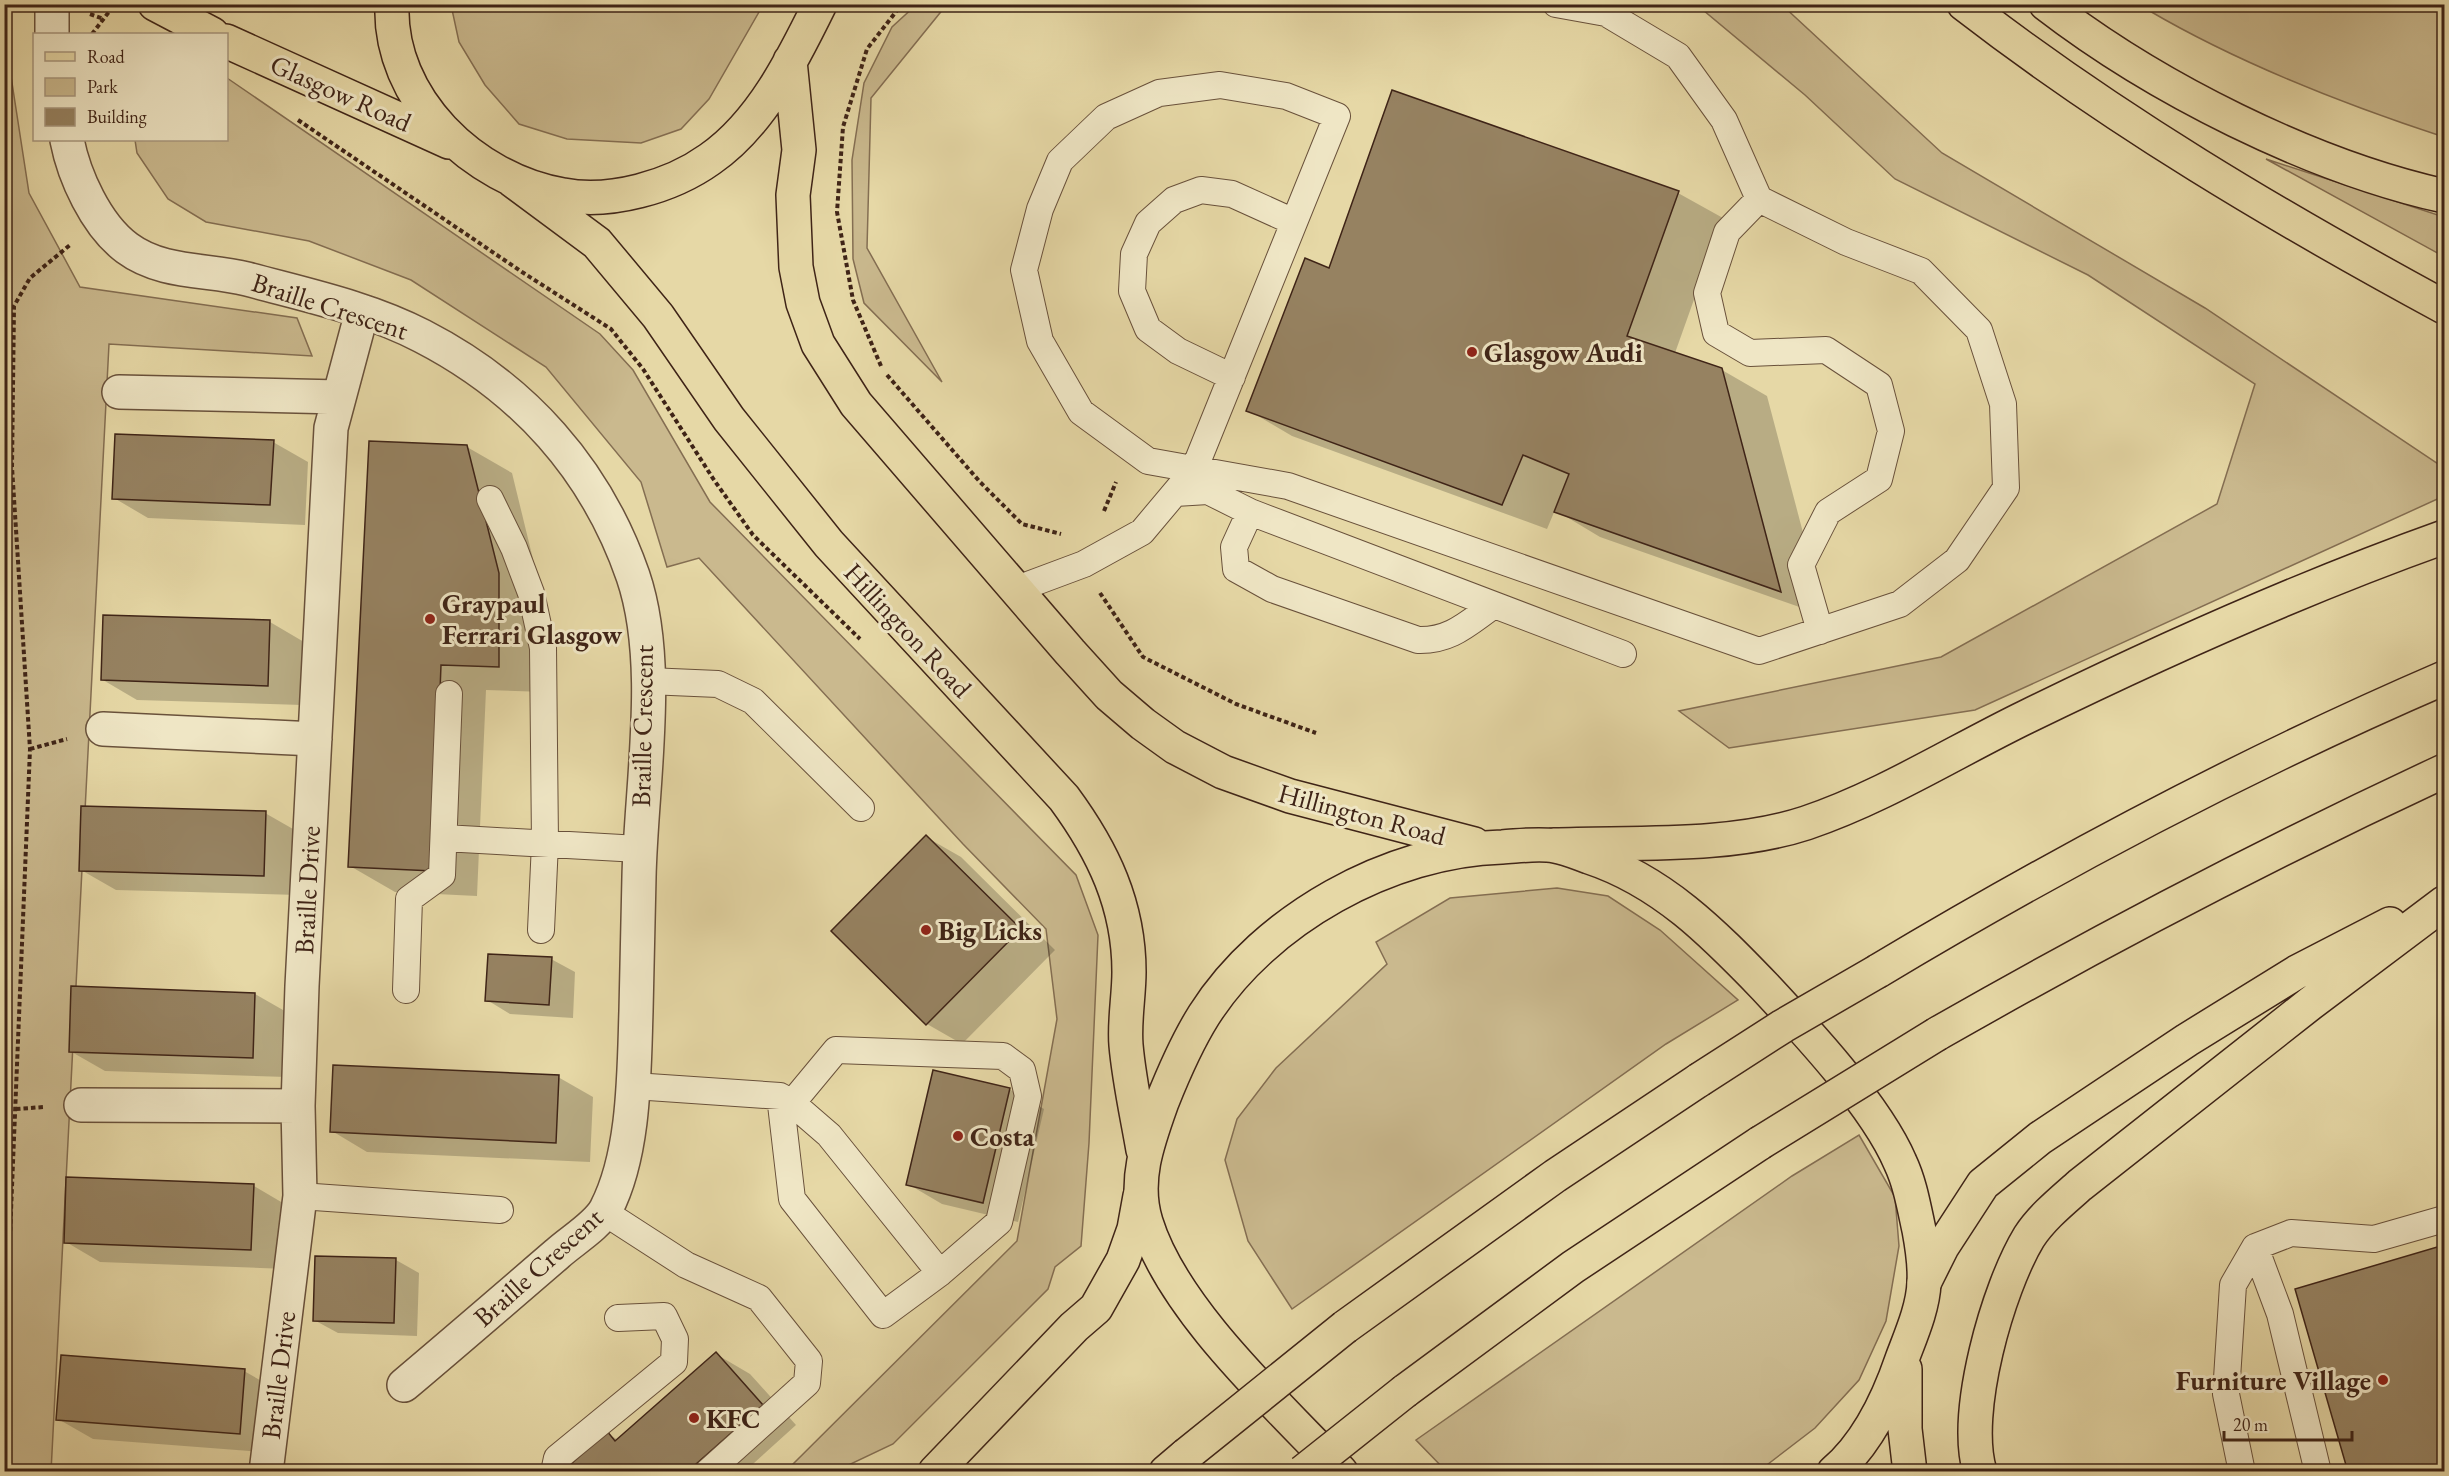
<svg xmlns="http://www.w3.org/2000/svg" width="2449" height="1476" font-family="'EB Garamond',serif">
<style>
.green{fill:#cab98e;stroke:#846e52;stroke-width:1.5}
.shadow{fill:#0003}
.building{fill:#968261;stroke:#3f2417;stroke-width:1.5}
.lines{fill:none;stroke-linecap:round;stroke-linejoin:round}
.service-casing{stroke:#69513b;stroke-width:28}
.minor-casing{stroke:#69513b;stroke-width:36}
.primary-casing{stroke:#3f2417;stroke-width:36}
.motorway-casing{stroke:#3f2417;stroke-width:36}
.path{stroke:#3f2417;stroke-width:4;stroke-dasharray:4.5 3;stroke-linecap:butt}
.service{stroke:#efe6c5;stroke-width:26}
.minor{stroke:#efe6c5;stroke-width:33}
.primary{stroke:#e6d8a6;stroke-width:33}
.motorway{stroke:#e6d8a6;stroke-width:33}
.motorway-bridge-casing{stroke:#3f2417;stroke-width:36;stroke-linecap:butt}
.motorway-bridge{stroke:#e6d8a6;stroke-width:33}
.poi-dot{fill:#8f2418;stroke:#efe6c5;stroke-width:2}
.labels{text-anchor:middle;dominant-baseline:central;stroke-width:6;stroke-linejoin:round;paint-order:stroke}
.street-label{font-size:27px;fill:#3f2417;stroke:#efe6c5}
.poi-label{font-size:27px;font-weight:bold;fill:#3f2417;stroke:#efe6c5;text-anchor:start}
</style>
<rect width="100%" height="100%" fill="#e6d8a6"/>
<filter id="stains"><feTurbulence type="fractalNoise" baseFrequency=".00333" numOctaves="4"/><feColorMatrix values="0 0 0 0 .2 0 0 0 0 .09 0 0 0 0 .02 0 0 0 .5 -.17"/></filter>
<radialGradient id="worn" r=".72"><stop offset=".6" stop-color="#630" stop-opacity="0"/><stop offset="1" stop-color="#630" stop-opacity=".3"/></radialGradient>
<path class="green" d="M2155 4 2444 5V137C2343 104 2240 64 2148 10Z
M451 5V4L763 5 709 99 681 129 641 143 567 139 519 124 485 85 459 42Z
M916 5H955L944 8 871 98 867 248 942 382 864 303 853 259 852 160 864 83 892 27Z
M1697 5H1782L1942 153 2205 308 2444 468V496L1975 710 1729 748 1679 711 1941 657 2217 504 2255 384 2088 275 1895 179 1805 95Z
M4 31 29 193 80 287 297 318 312 356 109 344 51 1472 4 1471Z
M227 78 600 334 633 370 710 502 1076 875 1098 935 1089 1143 1081 1246 1055 1267 1048 1289 893 1444 836 1471H786L1017 1241 1057 1019 1046 929 963 844 699 558 667 567 641 482 546 367 411 280 309 241 206 222 168 199 137 153 135 140H226Z
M2266 159 2444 217V257L2443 256Z
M1557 888 1608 896 1660 930 1738 1000 1666 1044 1292 1309 1248 1241 1225 1160 1237 1119 1276 1068 1387 964 1376 942 1450 898Z
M1859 1135 1895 1197 1899 1246 1886 1321 1859 1380 1815 1428 1759 1471H1446L1416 1440 1792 1176Z"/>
<path class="shadow" d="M1678 193 1723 218 1675 353 1722 370 1767 396 1825 616 1600 537 1555 510 1547 529 1292 436 1248 410 1330 270Z
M273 442 308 462 305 525 148 518 114 498Z
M467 447 512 473 543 600 544 692 486 690 477 896 395 892 350 866Z
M270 622 304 642 302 705 137 700 103 680Z
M265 813 300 833 298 895 116 890 81 870Z
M926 837 961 857 1055 950 962 1044 927 1024Z
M551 959 575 972 573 1018 510 1014 487 1000Z
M255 994 290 1014 287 1077 105 1071 70 1051Z
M558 1077 593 1097 590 1162 367 1152 332 1131Z
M1009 1089 1044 1109 1018 1222 942 1204 908 1184Z
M254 1186 288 1206 286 1269 100 1262 66 1242Z
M2444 1247V1472H2349L2297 1290Z
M396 1260 419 1273 417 1336 338 1333 314 1320Z
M716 1354 750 1374 796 1425 744 1472H580L607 1433 618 1440Z
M244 1371 279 1391 274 1453 93 1439 58 1419Z"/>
<path class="building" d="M1392 90 1679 191 1627 336 1722 368 1781 592 1554 512 1569 474 1523 455 1502 505 1246 411 1305 258 1329 268Z
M115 434 274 440 270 505 112 499Z
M369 441 467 445 499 573V667L441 665 433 871 348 867Z
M103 615 270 620 268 686 101 680Z
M81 806 266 811 264 876 79 871Z
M926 835 1021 929 926 1025 831 931Z
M488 954 552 957 549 1005 485 1001Z
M71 986 255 993 253 1058 69 1052Z
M333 1065 559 1075 556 1143 330 1132Z
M933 1070 1010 1088 983 1203 906 1185Z
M66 1177 254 1184 251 1250 64 1243Z
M2444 1245V1472H2348L2295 1289Z
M315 1256 396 1258 394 1323 313 1321Z
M716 1352 763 1405 687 1472H578L571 1464 607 1431 615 1441Z
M61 1355 245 1369 240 1434 56 1420Z"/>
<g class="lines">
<g class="service-casing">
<path id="service" d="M1759 199 1727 232 1707 293 1716 333 1750 353 1826 350 1879 385 1891 431 1879 479 1828 512 1801 565 1820 631
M1232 377 1178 351 1148 329 1132 291 1134 254 1148 223 1174 200 1201 190 1232 194 1294 222
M1175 493 1208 491 1250 512 1623 654
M490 499 514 548 531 593 543 648 545 843 541 930
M1250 512 1234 547 1236 569 1272 589 1418 640C1451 641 1468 623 1494 605
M1017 589 1084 564 1142 532 1194 470 1337 116 1286 96 1220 85 1159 93 1106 117 1060 161 1040 209 1024 270 1040 341 1081 412 1148 461 1288 486 1759 651 1900 604 1957 560 2006 488 2003 404 1979 330 1921 271 1846 242 1759 199 1724 120 1678 56 1606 13 1556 4
M648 681 718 684 753 701 861 808
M444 838 639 849
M406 990 409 899 442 875 449 694
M634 1086 780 1096 792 1103 829 1135 940 1273 883 1315 792 1199 780 1096
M792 1103 836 1050 1003 1056 1022 1070 1028 1096 999 1222 940 1273
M300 1196 500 1210
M604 1212 686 1265 759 1298 809 1361 807 1383 708 1472
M2255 1247 2280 1314 2318 1472
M554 1472 557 1458 674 1362 675 1339 664 1316 618 1318
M2242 1472 2226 1394 2233 1285 2255 1247 2291 1233 2374 1239 2444 1219"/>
</g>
<g class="minor-casing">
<path id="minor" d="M52 4V34
M67 140C74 176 96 225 127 248 162 274 207 269 247 279 306 295 368 308 422 336 523 388 596 469 633 576 663 664 641 784 639 877 638 921 637 966 636 1011 634 1072 635 1153 606 1209 597 1226 571 1241 557 1254 506 1298 455 1342 404 1385
M119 392 339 397
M103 729 315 739
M81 1105 298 1106
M266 1472 300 1196 298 1106 302 986 331 428 362 312"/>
</g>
<g class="primary-casing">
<path id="primary" d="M155 4 212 34
M392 4C388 99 474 180 563 195 610 204 671 187 710 159 761 124 793 59 820 4
M226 41 449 142
M790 61 799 150 793 195 796 267 803 303 818 344 856 404 1070 652 1109 695 1143 724 1175 747 1223 772 1290 796 1474 844
M512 180 597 243 658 316 729 419 829 544 1064 798C1103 851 1129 905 1129 972 1129 996 1124 1021 1126 1045 1129 1080 1137 1115 1143 1150
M1905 1369V1429L1910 1472
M1341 1472C1278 1405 1173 1310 1146 1222 1133 1181 1148 1141 1162 1102 1174 1072 1187 1042 1204 1015 1265 919 1390 850 1502 847 1519 846 1539 843 1555 846 1567 848 1578 853 1589 857 1662 881 1713 933 1765 987 1807 1032 1876 1106 1900 1162 1910 1183 1914 1207 1919 1230 1922 1246 1925 1266 1924 1283 1923 1308 1911 1335 1902 1359 1888 1400 1868 1443 1834 1472"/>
</g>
<g class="motorway-casing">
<path id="motorway" d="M1964 4C2114 120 2278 217 2444 307
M2046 4C2155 88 2310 166 2444 196
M1554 845C1634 842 1730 848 1806 823 1883 797 1954 752 2026 717 2163 650 2301 588 2444 537
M1878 971C2060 862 2249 762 2444 678
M1937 1034C2103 939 2272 851 2444 771
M1924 1283 1942 1247 1983 1184 2040 1138 2187 1040 2297 972 2390 924
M1345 1327 1555 1176 1699 1080
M1405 1391 1573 1267 1760 1143
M935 1472 1074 1327 1096 1308 1123 1260 1134 1229 1140 1196
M1166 1472 1186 1455
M1980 1472C1962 1413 1998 1288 2029 1237 2042 1217 2062 1201 2080 1185L2311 1003 2444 903"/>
</g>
<path class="path" d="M90 14 104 19
M92 34 115 4
M298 120 522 272 611 329 643 369 714 480 753 535 860 639
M881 366 853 300 837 212 843 127 867 49 902 4
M887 375 980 482 1022 524 1061 534
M1104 511 1116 482
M1100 593 1143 657 1236 704 1316 733
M30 749 67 739
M16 1109 44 1107
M4 1381 30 749 12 467 14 306 30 278 70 245"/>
<use href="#service" class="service"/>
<use href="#minor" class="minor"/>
<use href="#primary" class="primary"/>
<use href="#motorway" class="motorway"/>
<g class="motorway-bridge-casing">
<path id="motorway-bridge" d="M1699 1080 1783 1026 1878 971
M1760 1143 1937 1034
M1186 1455 1345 1327
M1303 1472 1405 1391"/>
</g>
<use href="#motorway-bridge" class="motorway-bridge"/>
</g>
<g class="poi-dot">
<circle cx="1472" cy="352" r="6"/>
<circle cx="430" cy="619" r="6"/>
<circle cx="926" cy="930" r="6"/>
<circle cx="958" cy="1136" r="6"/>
<circle cx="2383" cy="1380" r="6"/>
<circle cx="694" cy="1418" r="6"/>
</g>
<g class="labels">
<g class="street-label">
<text transform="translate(341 93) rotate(24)">Glasgow Road</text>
<text transform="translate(330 306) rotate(18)">Braille Crescent</text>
<text transform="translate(908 630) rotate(47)">Hillington Road</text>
<text transform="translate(642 726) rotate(-89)">Braille Crescent</text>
<text transform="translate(1362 814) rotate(15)">Hillington Road</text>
<text transform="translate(307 890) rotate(-87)">Braille Drive</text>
<text transform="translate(538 1267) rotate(-42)">Braille Crescent</text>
<text transform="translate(278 1375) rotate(-83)">Braille Drive</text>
</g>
<g class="poi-label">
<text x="1484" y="352">Glasgow Audi</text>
<text x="442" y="603">Graypaul<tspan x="442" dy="31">Ferrari Glasgow</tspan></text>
<text x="938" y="930">Big Licks</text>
<text x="970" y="1136">Costa</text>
<text x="2371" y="1380" text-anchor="end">Furniture Village</text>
<text x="706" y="1418">KFC</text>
</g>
</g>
<rect width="2449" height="1476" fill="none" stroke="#e6d8a6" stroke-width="24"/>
<rect x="6" y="6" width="2437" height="1464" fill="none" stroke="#3f2417" stroke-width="3"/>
<rect x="12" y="12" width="2425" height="1452" fill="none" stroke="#3f2417" stroke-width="1.5"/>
<rect x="33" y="33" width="195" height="108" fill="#efe6c5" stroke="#a9987f" stroke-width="1.5"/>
<rect x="45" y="52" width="30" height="9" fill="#e6d8a6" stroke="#a9987f" stroke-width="1.5"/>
<text x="87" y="63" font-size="18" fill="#3f2417">Road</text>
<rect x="45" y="78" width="30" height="18" fill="#cab98e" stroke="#a9987f" stroke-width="1.5"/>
<text x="87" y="93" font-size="18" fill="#3f2417">Park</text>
<rect x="45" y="108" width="30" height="18" fill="#968261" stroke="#a9987f" stroke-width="1.5"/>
<text x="87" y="123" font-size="18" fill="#3f2417">Building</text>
<path d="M2224 1431v9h128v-9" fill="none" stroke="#3f2417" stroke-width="3"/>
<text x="2233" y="1431" font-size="18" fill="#3f2417" stroke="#efe6c5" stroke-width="4.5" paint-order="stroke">20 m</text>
<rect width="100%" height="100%" filter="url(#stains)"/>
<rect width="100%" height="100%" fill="url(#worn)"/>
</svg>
